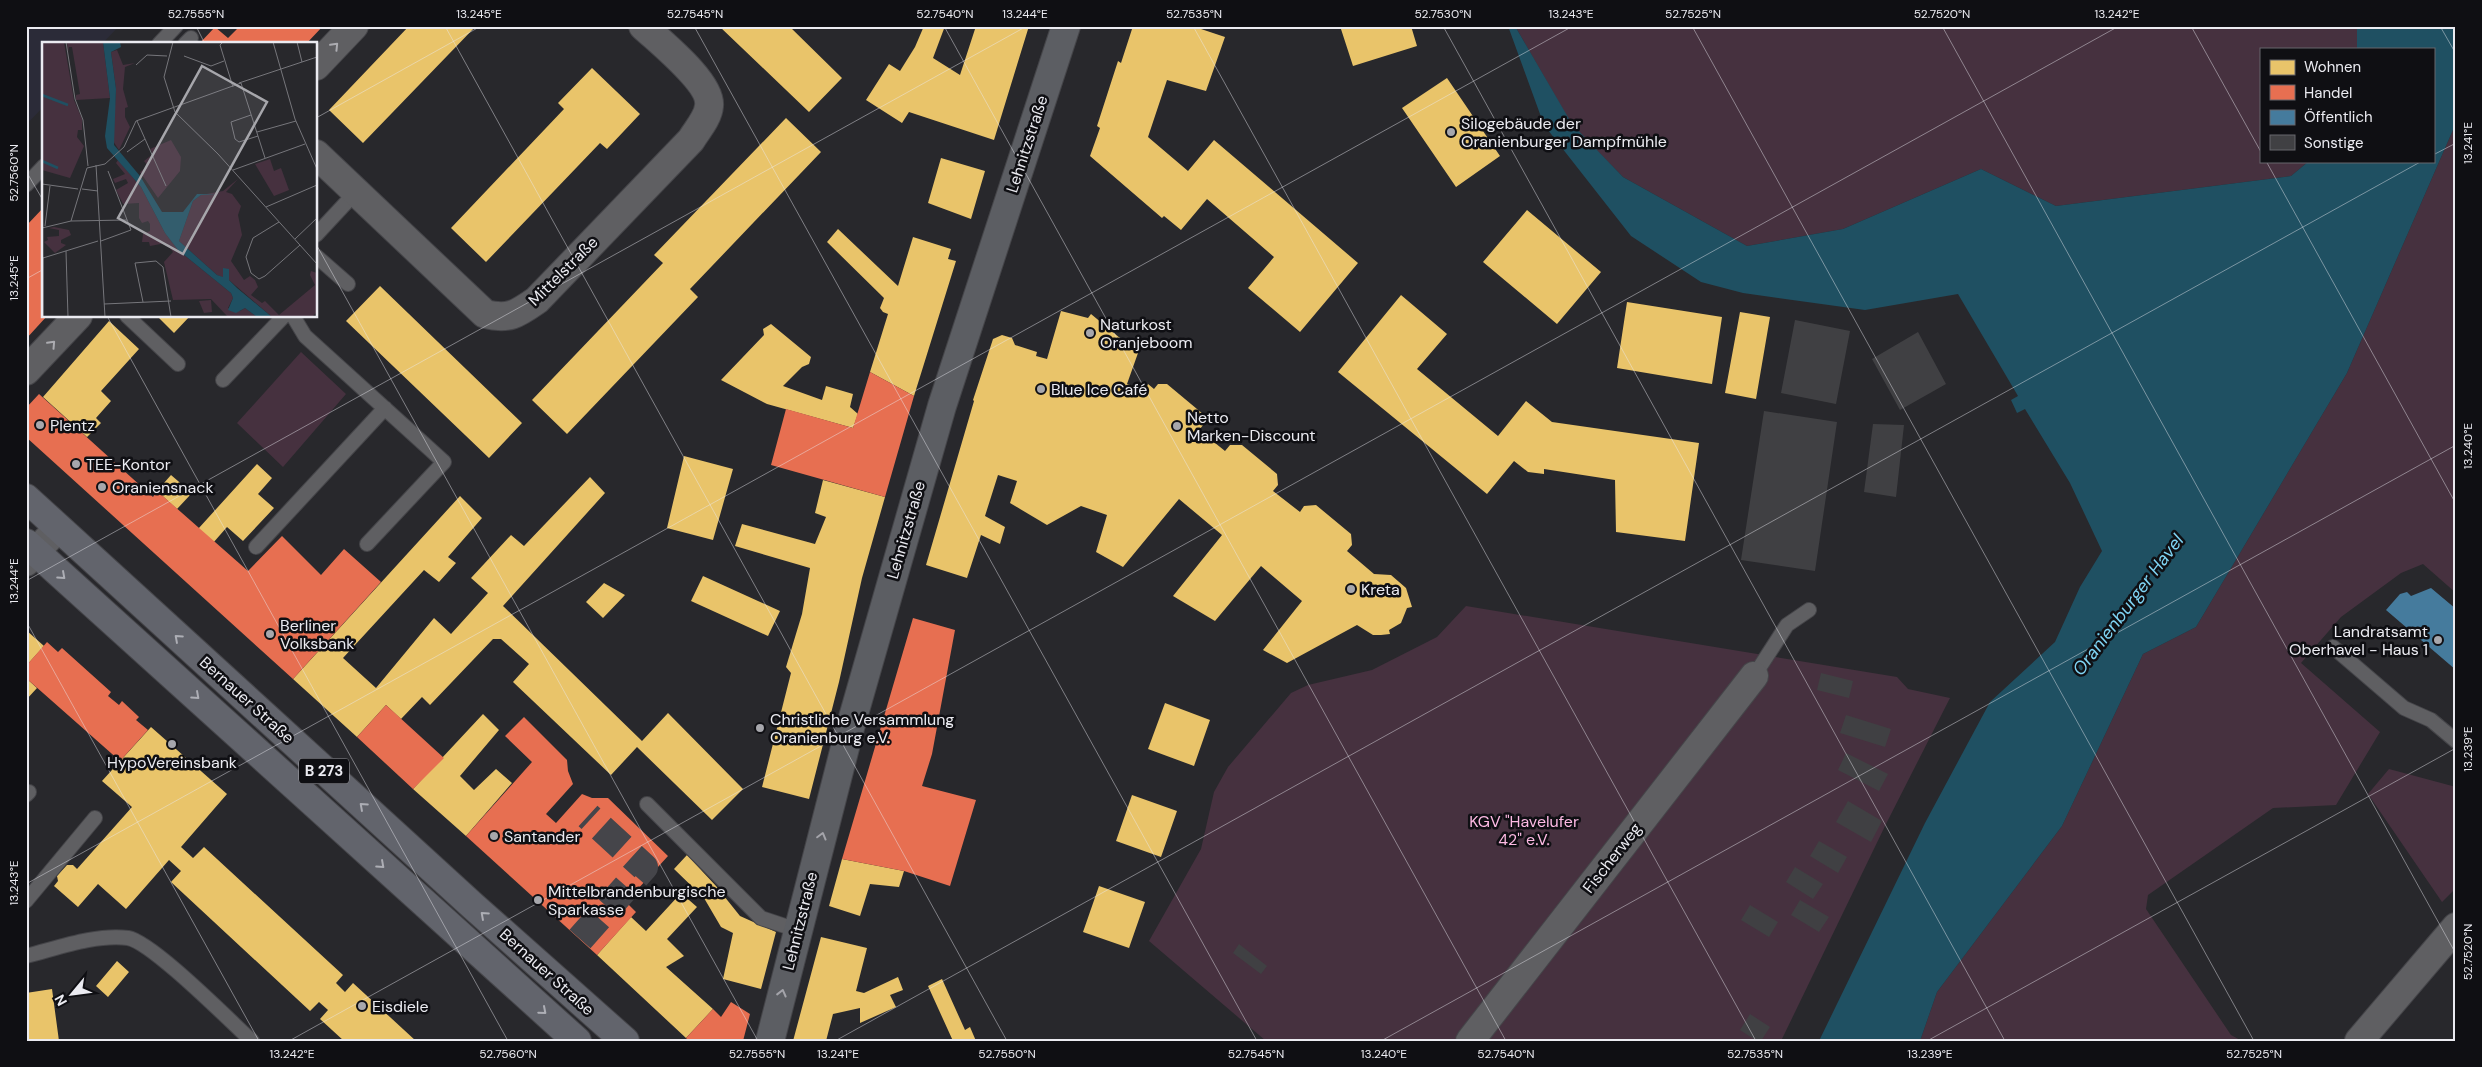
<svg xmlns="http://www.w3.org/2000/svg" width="2482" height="1067" font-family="'DM Sans',sans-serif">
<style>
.built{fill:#2b2b38}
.green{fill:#46313f}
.water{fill:#1f5062}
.homes{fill:#e9c46a}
.shops{fill:#e76f51}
.public{fill:#457b9d}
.building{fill:#404043}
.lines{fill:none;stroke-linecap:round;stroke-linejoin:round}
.street-tunnel{stroke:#45454a;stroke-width:28;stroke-dasharray:28 14;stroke-linecap:butt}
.lane-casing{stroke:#454549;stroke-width:16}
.street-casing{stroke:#454549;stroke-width:30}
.secondary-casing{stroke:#454549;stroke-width:30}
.primary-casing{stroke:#454549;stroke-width:30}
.lane{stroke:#5f5f62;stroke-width:14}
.street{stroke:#5f5f62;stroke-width:28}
.secondary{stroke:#5c5e63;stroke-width:28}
.primary{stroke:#62646c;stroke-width:28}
.oneway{stroke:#acacb1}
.oneway2{stroke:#adaeb5}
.oneway3{stroke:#a4a4aa}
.ticks{fill:none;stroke:#ebebf1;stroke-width:1;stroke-opacity:0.45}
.poi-dot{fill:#a7a7ac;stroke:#0f0f13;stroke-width:2}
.labels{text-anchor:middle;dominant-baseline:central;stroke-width:5;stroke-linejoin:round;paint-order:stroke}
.shield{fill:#0f0f13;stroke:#a9a9ae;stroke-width:1}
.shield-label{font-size:15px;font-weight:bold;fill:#ebebf1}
.poi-label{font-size:16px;fill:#ebebf1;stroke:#0f0f13;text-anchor:start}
.street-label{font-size:16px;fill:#ebebf1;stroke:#0f0f13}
.park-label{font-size:16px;fill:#febae4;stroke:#0f0f13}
.water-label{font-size:18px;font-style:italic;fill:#7fd4f4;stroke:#0f0f13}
.inset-river{fill:none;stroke:#1f5062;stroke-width:2.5}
.inset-road{fill:none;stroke:#76767b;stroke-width:1}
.view{fill:#a7a7ac;fill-opacity:0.15;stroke:#a7a7ac;stroke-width:2.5}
.inset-edge{fill:none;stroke:#ebebf1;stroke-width:2.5}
.neatline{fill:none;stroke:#ebebf1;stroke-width:2}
.ticks-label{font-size:12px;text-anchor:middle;fill:#ebebf1}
</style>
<rect width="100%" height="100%" fill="#28282c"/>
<path class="built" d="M26 26H119L102 44H44V106L26 125Z"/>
<path class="green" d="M1515 26H2357V49H2261V161H2309L2291 176 2056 206 1981 169 1843 229 1747 246 1623 177 1572 125Z
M2456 123V593L2423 564 2401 573 2341 617 2301 663 2380 732 2336 805 2273 808 2148 895 2146 909 2231 1035 2242 1041H1920L1937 992 2062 826 2143 654 2196 627 2347 373Z
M301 352 346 394 283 467 237 423Z
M1466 606 1897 677 1908 689 1950 698 1886 824 1781 1041H1266L1149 941 1201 849 1214 792 1228 767 1291 693 1308 685 1372 670 1437 637Z
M2389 769 2456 787V888L2442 902 2368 794Z"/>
<path class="water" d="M1508 26H1515L1572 124 1623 177 1747 246 1843 229 1981 169 2056 206 2291 176 2309 161H2433V49H2357V26H2456V123L2347 373 2196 627 2143 654 2062 826 1937 992 1920 1041H1819L1925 823 1990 702 2055 642 2080 587 2102 551 2070 483 2025 409 2017 413 2011 400 2018 396 1958 294 1865 310 1743 293 1701 282 1631 236 1544 125Z"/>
<path class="homes" d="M409 26H476L363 143 329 110Z
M719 26H789L842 78 809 112Z
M924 26H945L933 58 960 75 976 26H1029L994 140 909 112 902 123 866 100 889 64 900 71 915 47Z
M1133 26H1192L1225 37 1206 91 1167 80 1148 137 1188 171 1214 140 1358 263 1300 332 1248 288 1274 257 1207 199 1181 230 1164 216 1162 218 1090 156 1100 128 1097 126 1118 61 1121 63Z
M1340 26H1411L1417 46 1353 66Z
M592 68 640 114 607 149 600 143 486 262 451 228 564 109 558 103Z
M1447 78 1500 156 1456 187 1402 108Z
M786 118 821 152 690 289 698 297 567 434 532 400 663 263 654 255Z
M941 158 985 171 971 219 928 203Z
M1527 210 1601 272 1557 324 1483 262Z
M838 229 898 286 913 237 951 249 948 259 956 261 914 396 870 372 888 314 883 312 880 308 884 298 827 242Z
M380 286 522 423 489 458 346 321Z
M1401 295 1447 334 1417 369 1498 436 1526 401 1552 422 1699 443 1685 541 1616 532 1615 480 1544 469V474L1528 472 1514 461 1487 494 1338 372Z
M1627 302 1722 317 1712 384 1617 368Z
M1061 311 1088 318 1091 314 1138 353 1127 384 1146 390 1148 384 1154 389 1158 384H1167L1203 414 1204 424 1199 430 1225 451 1230 445H1242L1277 474 1278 485 1273 491 1300 512 1304 506 1316 505 1351 534 1352 545 1347 551 1374 574 1391 575 1406 588 1412 607 1407 608 1401 623 1389 630 1390 634 1381 635H1373L1357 625 1287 663 1263 650 1302 601 1261 566 1215 621 1173 596 1222 535 1179 499 1123 567 1096 552 1107 515 1081 506 1047 525 1010 503 1017 481 998 475 985 516 1005 527 1000 544 981 535 967 578 926 565 974 401 973 400 993 339 1002 335 1012 338 1015 345 1037 352 1036 356 1047 359Z
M1740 312 1770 317 1756 399 1725 393Z
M157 316H190L174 333Z
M109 321 139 349 101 391 111 401 96 418 101 423 87 437 43 397Z
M771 324 811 357 809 364 802 367 783 386 822 400 826 386 853 394 850 407 858 414 853 428 767 404 721 380 764 335 763 329Z
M684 456 733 469 713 540 667 528Z
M257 464 272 478 258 494 274 508 243 541 227 527 213 543 198 529Z
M171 475 192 493 177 509 157 491Z
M590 477 605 493 503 606 642 741 668 713 743 789 712 820 637 747 611 775 513 682 529 664 501 639H493L430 705 422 697 401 719 386 705 357 737 293 679 460 496 482 518 448 557 456 563 439 582 424 570 343 658 376 688 434 618 451 634 488 593 471 578 511 535 524 546Z
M823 480 885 497 862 578 839 682 809 799 762 787 791 673 786 667 802 614 810 568 735 546 742 524 815 544 826 517 815 513Z
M703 576 780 611 768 636 691 601Z
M604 583 625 595 603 618 586 602Z
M26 630 44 646 26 666Z
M26 678 37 688 26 700Z
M1165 703 1210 720 1194 766 1148 749Z
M483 714 499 730 460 776 474 790 496 769 512 783 466 836 413 789Z
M151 727 227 794 181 847 193 858 204 847 343 975 336 983 345 992 353 983 416 1041H344L320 1019 328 1010 319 1002 310 1011 171 882 181 871 169 860 126 909 98 884 78 907 54 886 58 881 57 876 67 865H73L77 869 132 807 102 781Z
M1132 795 1177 811 1161 857 1116 841Z
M687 855 716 886 740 916 776 932 761 989 723 979 733 933 721 927 704 898 674 869Z
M842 859 904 871 899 887 870 884 860 916 829 906Z
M1099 886 1145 902 1129 948 1083 932Z
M681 893 697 907 667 939 684 956 666 967 713 1009 686 1038 597 955 631 917 646 931Z
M821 937 867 948 856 991 864 993 898 977 903 990 890 995 896 1007 860 1023V1008L833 1014 826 1041H793Z
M117 961 129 972 108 997 96 986Z
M942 979 965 1030 970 1027 976 1041H953L928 986Z
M52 989 59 1041H26V993Z"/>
<path class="shops" d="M233 26H323L306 44H199L215 27 228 38 237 29Z
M44 207V316H47L26 339V226Z
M870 372 914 396 885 497 771 465 786 409 853 428Z
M39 394 153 497 157 491 248 571 282 536 321 575 344 549 381 582 293 679 26 437V408Z
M913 618 955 630 932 754 922 786 976 800 950 886 904 871 842 859Z
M47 642 58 652 62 648 111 692 108 696 119 705 122 701 139 717 136 720 148 730 120 761 26 678V666Z
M386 705 444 758 413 789 357 737Z
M524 717 567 760 568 771 573 784 546 814 556 823 582 794 592 798H608L668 856 626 902 636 912 597 955 466 836 532 762 505 736Z
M731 1002 750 1014 743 1041H689L686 1038 713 1009 721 1017Z"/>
<path class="public" d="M2431 588 2456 609V670L2386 610 2400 594 2407 592 2411 596Z"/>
<path class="building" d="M1795 320 1850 331 1836 404 1781 393Z
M1918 332 1946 384 1900 410 1872 359Z
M1764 411 1837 422 1815 571 1741 560Z
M1873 424 1904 425 1896 497 1864 492Z
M1821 673 1853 681 1849 698 1817 690Z
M1846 715 1891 729 1885 747 1840 733Z
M1846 753 1888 774 1879 791 1838 770Z
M1848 801 1882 821 1871 842 1836 822Z
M1819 841 1847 857 1838 873 1810 856Z
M1795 867 1823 884 1813 899 1786 882Z
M1800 900 1829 917 1819 932 1791 915Z
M1750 905 1778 922 1769 937 1741 920Z
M1239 944 1267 966 1261 974 1233 953Z
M1750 1014 1770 1027 1761 1041H1757L1740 1030Z"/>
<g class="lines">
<path class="street-tunnel" d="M580 939 644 867 588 816"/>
<g class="lane-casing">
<path id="lane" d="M159 44 176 26
M185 44 191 38
M26 185 44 166
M316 235 356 192
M316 256 348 284
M127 316 178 364
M293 316 305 336 444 462 367 544
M223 380 284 316
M256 547 385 408
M2333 647 2404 708 2431 720 2456 741
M1754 676 1787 625 1809 610
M26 795 29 792
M647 804 761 918 797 930
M26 901 95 818
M26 956C58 948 95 934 128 938 152 942 230 1021 252 1041"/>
</g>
<g class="street-casing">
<path id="street" d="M316 66 354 26
M316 154 485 314C509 320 517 314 537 300L691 140C697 130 708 118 709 106 712 83 660 42 643 26
M26 371 78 316
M26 562 58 528
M1470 1041 1754 676
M2359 1041 2456 927"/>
</g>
<g class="secondary-casing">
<path id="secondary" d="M770 1041 850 728 942 406 1066 26"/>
</g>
<g class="primary-casing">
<path id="primary" d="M26 498 473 906 625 1041
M26 543 577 1041"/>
</g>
<use href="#lane" class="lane"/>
<use href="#street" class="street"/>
<use href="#secondary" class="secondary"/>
<use href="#primary" class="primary"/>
</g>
<defs><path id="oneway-chevron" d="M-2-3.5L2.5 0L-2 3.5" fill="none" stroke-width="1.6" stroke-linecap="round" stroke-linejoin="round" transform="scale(1.25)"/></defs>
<g class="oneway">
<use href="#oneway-chevron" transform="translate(335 46) rotate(-46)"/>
<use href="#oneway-chevron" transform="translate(52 344) rotate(-47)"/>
</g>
<g class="oneway2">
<use href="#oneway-chevron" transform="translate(62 576) rotate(42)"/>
<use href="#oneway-chevron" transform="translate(178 638) rotate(-138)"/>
<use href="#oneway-chevron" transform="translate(196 696) rotate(42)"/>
<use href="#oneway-chevron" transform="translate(363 806) rotate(-138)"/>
<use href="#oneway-chevron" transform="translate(381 865) rotate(42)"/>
<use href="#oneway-chevron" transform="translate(484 915) rotate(-138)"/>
<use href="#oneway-chevron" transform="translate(543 1011) rotate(41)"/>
</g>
<g class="oneway3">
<use href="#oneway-chevron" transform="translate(822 836) rotate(-75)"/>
<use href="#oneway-chevron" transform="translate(782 993) rotate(-76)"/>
</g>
<path class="ticks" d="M196 26 205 44M445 26 1007 1041M694 26 1257 1041M944 26 1506 1041M1193 26 1756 1041M1443 26 2005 1041M1692 26 2254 1041M1942 26 2456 954M2191 26 2261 152M2440 26 2456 54M316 118 481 26M2433 155 2456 143M2266 161 2456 504M26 171 44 202M316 244 758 1041M26 279 44 269M107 316 508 1041M26 581 1027 26M26 621 259 1041M26 884 1573 26M289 1041 2119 26M835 1041 2422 161M1381 1041 2456 445M1927 1041 2456 748"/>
<g class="poi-dot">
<circle cx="1451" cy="132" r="5"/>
<circle cx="1090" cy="333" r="5"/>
<circle cx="1041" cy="389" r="5"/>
<circle cx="40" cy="425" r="5"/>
<circle cx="1177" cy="426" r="5"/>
<circle cx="76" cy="464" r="5"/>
<circle cx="102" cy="487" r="5"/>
<circle cx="1351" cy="589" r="5"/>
<circle cx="270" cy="634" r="5"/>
<circle cx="2438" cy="640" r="5"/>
<circle cx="760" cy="728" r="5"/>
<circle cx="172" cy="744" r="5"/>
<circle cx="494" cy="836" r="5"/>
<circle cx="538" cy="900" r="5"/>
<circle cx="362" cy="1006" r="5"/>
</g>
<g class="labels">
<rect class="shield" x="299" y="758.5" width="50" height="25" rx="4"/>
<g class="shield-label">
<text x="324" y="771">B 273</text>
</g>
<g class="poi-label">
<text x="1461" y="123">Silogebäude der<tspan x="1461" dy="18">Oranienburger Dampfmühle</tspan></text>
<text x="1100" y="324">Naturkost<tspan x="1100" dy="18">Oranjeboom</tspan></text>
<text x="1051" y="389">Blue Ice Café</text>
<text x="1187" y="417">Netto<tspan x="1187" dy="18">Marken-Discount</tspan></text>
<text x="50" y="425">Plentz</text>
<text x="86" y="464">TEE-Kontor</text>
<text x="112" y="487">Oraniensnack</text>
<text x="1361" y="589">Kreta</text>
<text x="280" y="625">Berliner<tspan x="280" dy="18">Volksbank</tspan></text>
<text x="2428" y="631" text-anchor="end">Landratsamt<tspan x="2428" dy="18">Oberhavel - Haus 1</tspan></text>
<text x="770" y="719">Christliche Versammlung<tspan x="770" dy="18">Oranienburg e.V.</tspan></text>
<text x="172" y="762" text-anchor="middle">HypoVereinsbank</text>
<text x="504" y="836">Santander</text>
<text x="548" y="891">Mittelbrandenburgische<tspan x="548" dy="18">Sparkasse</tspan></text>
<text x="372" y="1006">Eisdiele</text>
</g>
<g class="street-label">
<text transform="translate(1027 144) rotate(-72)">Lehnitzstraße</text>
<text transform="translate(563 271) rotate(-45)">Mittelstraße</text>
<text transform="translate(906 530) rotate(-74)">Lehnitzstraße</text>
<text transform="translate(247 700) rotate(42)">Bernauer Straße</text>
<text transform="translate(1612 858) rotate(-52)">Fischerweg</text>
<text transform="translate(800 921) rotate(-76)">Lehnitzstraße</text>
<text transform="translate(547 972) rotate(42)">Bernauer Straße</text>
</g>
<g class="park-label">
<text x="1524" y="821">KGV "Havelufer<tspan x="1524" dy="18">42" e.V.</tspan></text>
</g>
<g class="water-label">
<text transform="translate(2128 605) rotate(-53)">Oranienburger Havel</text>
</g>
</g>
<g transform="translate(42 42)">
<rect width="275" height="275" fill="#28282c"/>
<path d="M0 0H22L32 58 40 77V88H36L35 95 42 104 28 136 0 128ZM25 0H61L68 56 34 58V53L38 52 30 5H27L26 10ZM75 8 81 23 93 21 83 25 81 47 86 65 83 66V75L88 85 77 108 71 99 74 47 69 10ZM129 98 139 115 138 129 116 156 98 130 106 124 102 119 111 112 108 107ZM228 117 232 129 239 126 247 148 232 154 213 122ZM76 118 99 145 123 191 136 208 189 251 191 256 186 266 198 269 203 266 215 275 185 274 169 257 131 258 122 220 131 210 124 201 108 204 107 200H100L101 192 108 189V182L106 179 100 181 97 176V161L81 162 74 148 86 141 84 137 73 141 71 137 83 132 74 121ZM196 137 184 150 190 152 199 164 196 173 200 193 189 219 202 238 208 234 213 238 216 245 209 253 220 261 223 259 237 273 273 243 268 233 269 229 275 231V270L270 275H230L187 238 175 233 137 199 151 159 159 153 181 149ZM12 185 27 188 29 193 19 198V201L24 203 13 211 2 200 6 198 5 195 17 194V188L7 186ZM169 258 170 270 162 271 157 259Z" fill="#46313f"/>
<path d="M61 0H78L79 5 69 10 74 47 72 103 98 134 120 170H141L155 152H175L159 153 151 159 137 199 175 233 181 235V226L187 227V238L195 246 230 275H215L203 266 194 271 186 268 191 256 189 251 136 208 123 191 99 145 65 106 63 94 68 56Z" fill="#1f5062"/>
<path class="inset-river" d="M0 53 26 63M0 119 16 126"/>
<path class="inset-road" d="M24 0 33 57 41 78 46 124M131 0 122 35 133 70 176 112 275 222M181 0 178 3 191 45M231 0 253 77 275 127M255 0 260 20M142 14 169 24 182 19M94 23 105 13 125 14M197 41 275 15M199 41 223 116M209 73 189 80 193 97 197 100 216 94M95 79 124 144M215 90 254 79M85 110 103 97M54 123 63 275M191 128 263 102M0 142 36 147M40 147 56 149M224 165 275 143M29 179 85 178M237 180 211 196 204 215 209 231 217 237 223 234 258 203M3 184 8 144M0 186 29 179 45 126 63 122 82 105 94 79 199 41M253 197 275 176M59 199 89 188 66 129M24 209 26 275M1 216 56 199M101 260 93 221 114 219 121 225 129 275M62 262 129 259M1 275V215"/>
<path class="view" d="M160 24 225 60 141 212 76 176Z"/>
<rect width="275" height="275" class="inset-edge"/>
</g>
<rect width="2482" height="1067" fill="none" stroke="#0f0f13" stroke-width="55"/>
<rect x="2260" y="48" width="175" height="115" fill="#0f0f13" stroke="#67676c"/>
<rect x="2270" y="60" width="25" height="15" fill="#e9c46a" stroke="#67676c"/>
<text x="2304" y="72" font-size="15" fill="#ebebf1">Wohnen</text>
<rect x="2270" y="85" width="25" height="15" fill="#e76f51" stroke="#67676c"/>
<text x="2304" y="98" font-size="15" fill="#ebebf1">Handel</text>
<rect x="2270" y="110" width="25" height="15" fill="#457b9d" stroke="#67676c"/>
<text x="2304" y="122" font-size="15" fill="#ebebf1">Öffentlich</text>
<rect x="2270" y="135" width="25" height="15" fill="#404043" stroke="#67676c"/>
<text x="2304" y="148" font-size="15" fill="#ebebf1">Sonstige</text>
<g transform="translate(72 994) rotate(241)" stroke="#0f0f13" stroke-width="4" paint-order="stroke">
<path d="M0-4L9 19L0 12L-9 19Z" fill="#ebebf1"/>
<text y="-8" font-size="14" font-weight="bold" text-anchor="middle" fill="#ebebf1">N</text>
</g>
<rect x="28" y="28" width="2426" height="1012" class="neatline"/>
<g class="ticks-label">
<text x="196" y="18">52.7555°N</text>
<text x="479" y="18">13.245°E</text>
<text x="695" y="18">52.7545°N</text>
<text x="945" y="18">52.7540°N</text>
<text x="1025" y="18">13.244°E</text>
<text x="1194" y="18">52.7535°N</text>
<text x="1443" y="18">52.7530°N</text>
<text x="1571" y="18">13.243°E</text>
<text x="1693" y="18">52.7525°N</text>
<text x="1942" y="18">52.7520°N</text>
<text x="2117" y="18">13.242°E</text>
<text transform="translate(2468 143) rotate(-90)" y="4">13.241°E</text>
<text transform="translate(14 173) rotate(-90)" y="4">52.7560°N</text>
<text transform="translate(14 278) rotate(-90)" y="4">13.245°E</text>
<text transform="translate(2468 446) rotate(-90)" y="4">13.240°E</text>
<text transform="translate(14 581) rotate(-90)" y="4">13.244°E</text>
<text transform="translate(2468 749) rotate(-90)" y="4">13.239°E</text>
<text transform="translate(14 883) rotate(-90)" y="4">13.243°E</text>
<text transform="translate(2468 952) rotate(-90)" y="4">52.7520°N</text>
<text x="292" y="1058">13.242°E</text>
<text x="508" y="1058">52.7560°N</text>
<text x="757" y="1058">52.7555°N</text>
<text x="838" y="1058">13.241°E</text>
<text x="1007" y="1058">52.7550°N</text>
<text x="1256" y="1058">52.7545°N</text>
<text x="1384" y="1058">13.240°E</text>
<text x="1506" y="1058">52.7540°N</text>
<text x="1755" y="1058">52.7535°N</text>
<text x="1930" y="1058">13.239°E</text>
<text x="2254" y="1058">52.7525°N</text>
</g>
</svg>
